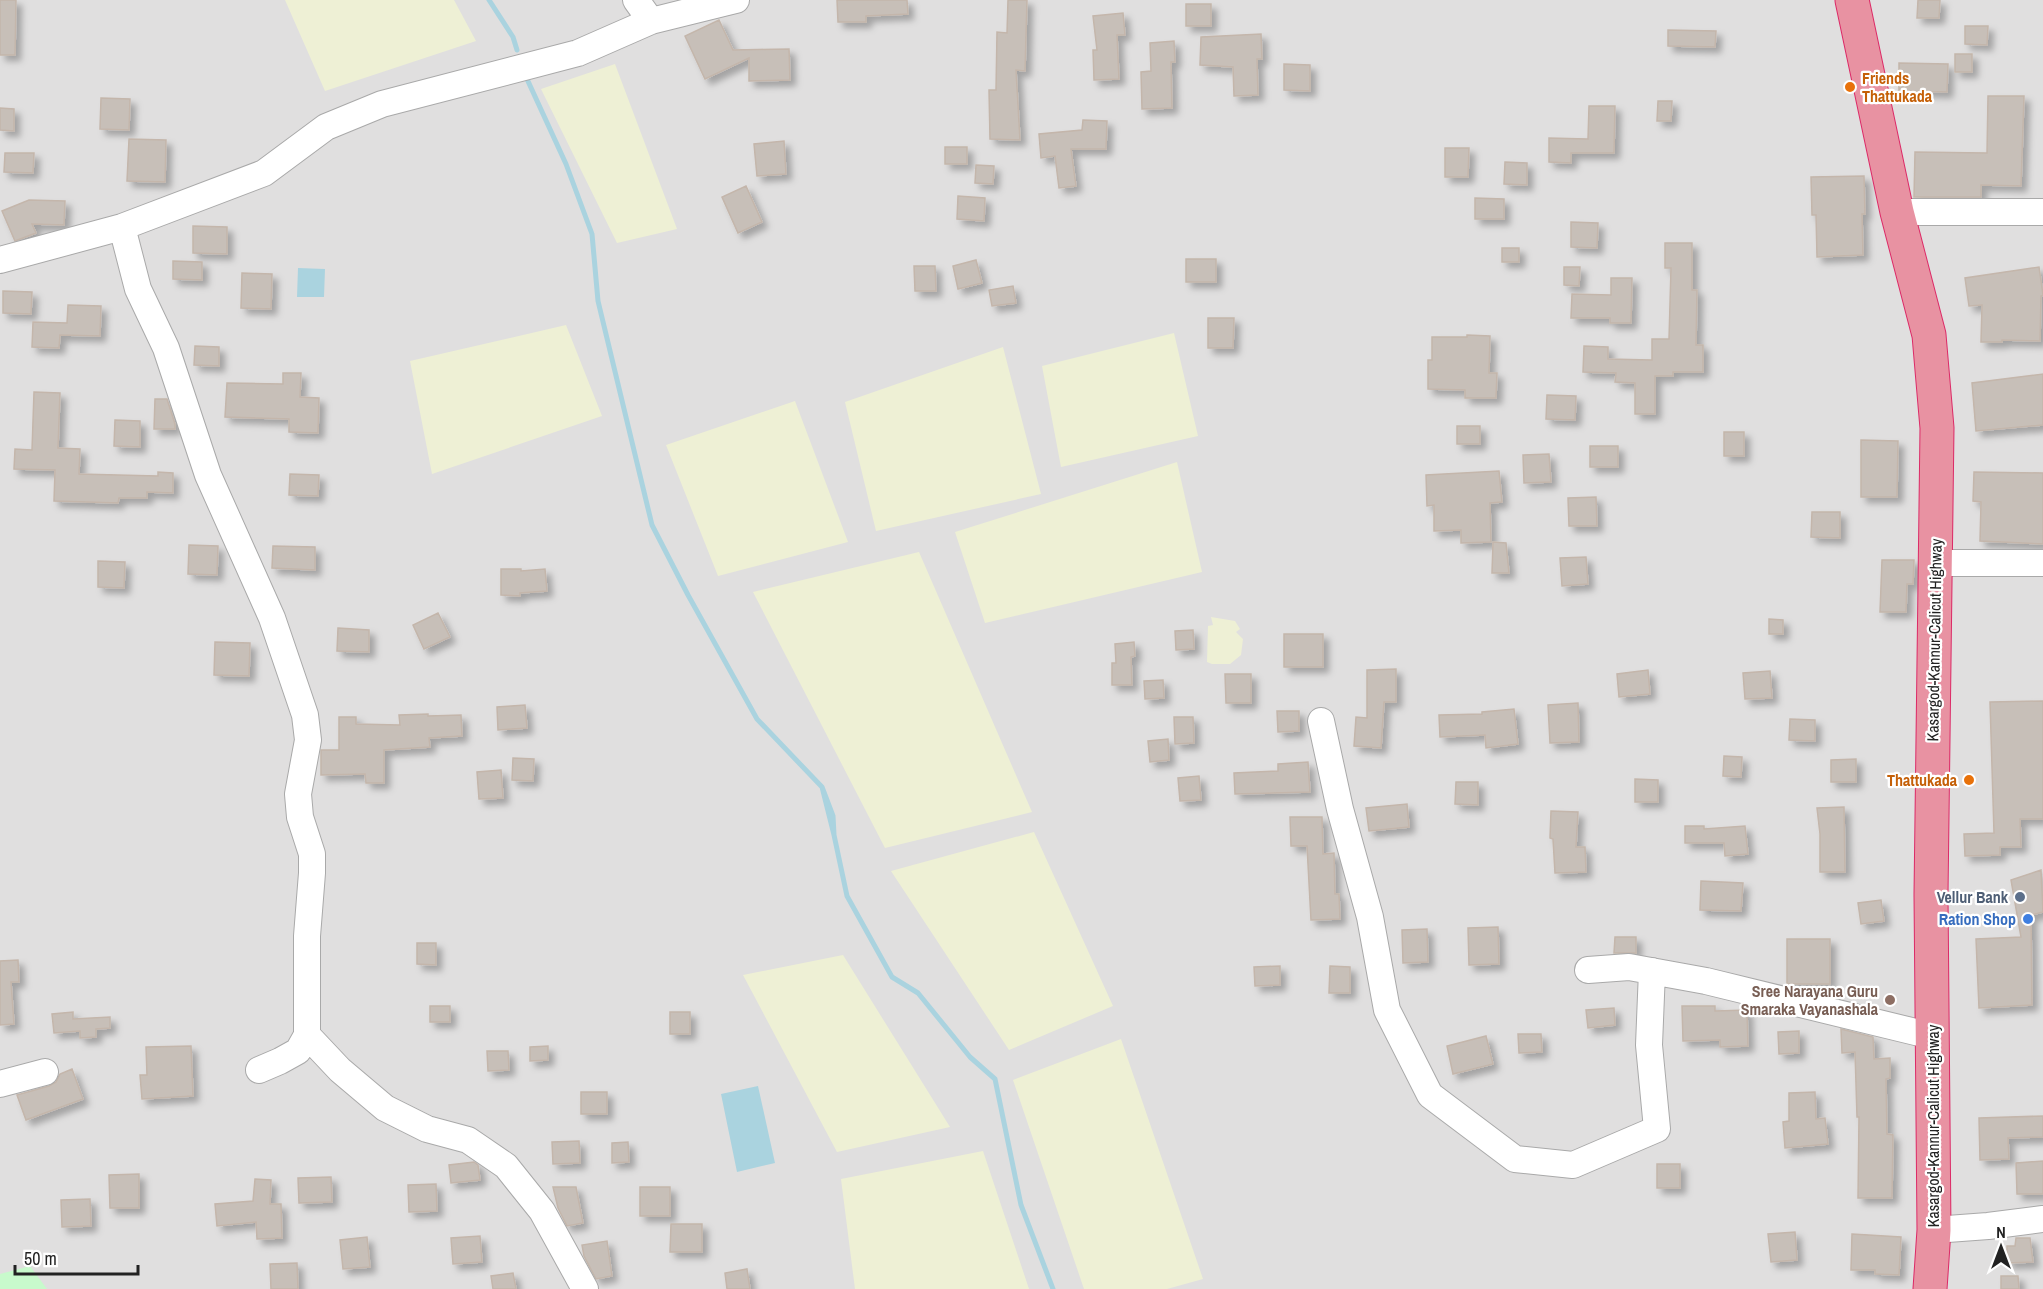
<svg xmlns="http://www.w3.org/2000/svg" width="2043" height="1289" font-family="'Archivo Narrow',sans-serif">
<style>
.residential{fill:#e0dfdf}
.farmland{fill:#eef0d5}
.park{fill:#c8facc}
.water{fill:#aad3df}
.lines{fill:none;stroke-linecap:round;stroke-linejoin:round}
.stream{stroke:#aad3df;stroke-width:5}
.building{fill:#c7bfb8;stroke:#c4b6ab;stroke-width:1.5;filter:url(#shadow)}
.minor-casing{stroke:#a9a9a9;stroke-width:28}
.highway-casing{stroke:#dc2a67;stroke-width:35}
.minor{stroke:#fff;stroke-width:26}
.highway{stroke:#e892a2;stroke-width:33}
.food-dot{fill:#e8710a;stroke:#fff;stroke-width:2}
.service-dot{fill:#5c6f8a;stroke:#fff;stroke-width:2}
.shop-dot{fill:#3f7fe0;stroke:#fff;stroke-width:2}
.education-dot{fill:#8d6e63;stroke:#fff;stroke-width:2}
.labels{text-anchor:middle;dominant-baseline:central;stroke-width:4.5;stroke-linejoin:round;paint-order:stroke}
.food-label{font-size:16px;font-weight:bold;fill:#c56008;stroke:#fff;text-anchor:start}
.street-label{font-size:16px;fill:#222;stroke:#fff}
.service-label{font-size:16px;font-weight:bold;fill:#4e5e75;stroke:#fff;text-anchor:end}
.shop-label{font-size:16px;font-weight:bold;fill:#366cbe;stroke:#fff;text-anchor:end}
.education-label{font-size:16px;font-weight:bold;fill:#785e54;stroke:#fff;text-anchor:end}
</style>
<defs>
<filter id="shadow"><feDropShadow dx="5.5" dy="5.5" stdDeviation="3" flood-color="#0004"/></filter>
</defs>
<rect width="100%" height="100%" fill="#f2efe9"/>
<path class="residential" d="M0 0H2043V1289H0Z"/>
<path class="farmland" d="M285 0H454L476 41 325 91Z
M615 64 677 229 617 243 541 89Z
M566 325 602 416 432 474 410 361Z
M1174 333 1198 436 1061 467 1042 366Z
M1003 347 1041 494 876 531 845 402Z
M795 401 848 542 718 576 666 445Z
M1177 462 1202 572 985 623 955 532Z
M919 552 1032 812 885 848 753 592Z
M1211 617 1235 621 1240 629 1236 632 1243 639 1241 655 1230 664H1212L1207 662 1208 626 1213 625Z
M1034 832 1113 1006 1009 1050 891 871Z
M843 955 950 1127 837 1152 743 975Z
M1121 1039 1203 1279 1167 1289H1084L1013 1080Z
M983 1151 1029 1289H855L841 1179Z"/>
<path class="park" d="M30 1266 47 1289H0V1274Z"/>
<path class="water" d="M298 268 325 269 324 297H297Z
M758 1086 775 1163 737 1172 721 1094Z"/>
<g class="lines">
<path class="stream" d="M489 0 513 37 517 50
M527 79 566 164 592 234 598 301 652 525 688 595 757 719 822 787 833 816 834 835 822 787
M834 835 847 896 892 977 918 993 970 1057 995 1079 1021 1205 1053 1289"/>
</g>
<path class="building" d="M0 0H16L15 55H0Z
M837 0H907L908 14 866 16V22H838Z
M1008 0H1027L1025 71 1016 70 1020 140 990 139 989 90H996L997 32 1007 33Z
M1918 0H1940L1939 18H1917Z
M1186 4H1211V26H1186Z
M1123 13 1125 35H1117L1119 79 1094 80 1093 50H1097L1093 16Z
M719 20 733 50 789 49 790 80 749 81V58L705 79 685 36Z
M1965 26H1988L1987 45 1965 44Z
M1668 30 1716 31 1715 47 1668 46Z
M1261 34 1262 59H1257L1258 95 1234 96 1233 67 1200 65 1201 37Z
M1174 41 1175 62H1171L1172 108 1142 109 1141 72 1151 71 1150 43Z
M1955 54H1972V72H1955Z
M1899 63 1948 64 1947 92 1899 91Z
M1284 64 1310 65V91L1284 90Z
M1988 96H2024L2021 186 1981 185V197H1914L1915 152 1987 153Z
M101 98 130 99 129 130 100 129Z
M1658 101H1672L1671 121H1657Z
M1589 106H1615L1614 153H1571V163L1549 162V138L1588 139Z
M0 108 14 109V131L0 130Z
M1083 120 1107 121 1106 149H1071L1076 186 1059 188 1055 156 1041 158 1039 134 1082 130Z
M129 139 166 140 165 182 127 181Z
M784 141 786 174 757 176 754 144Z
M945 147H967V164H945Z
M1445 148H1469L1468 177H1445Z
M5 153H34L33 173 4 172Z
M1505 162 1527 163V185L1504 184Z
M976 165 994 166 993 184 975 183Z
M1864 176 1865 214H1862L1863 255 1817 257 1816 215H1812L1811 177Z
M746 186 762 222 738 233 722 197Z
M958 196 985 198 984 221 957 219Z
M1475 198 1504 199V219H1475Z
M29 200 65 201 64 225 32 224 36 233 15 241 2 211Z
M1571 222 1598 223 1597 248 1571 247Z
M193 226 227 227V254L193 253Z
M1665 243H1692V290H1697L1696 345H1703V372H1673V376H1655V414H1635V383L1615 382 1616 373 1583 372 1584 346 1608 347V359L1652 360V339H1669L1671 268H1665Z
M1502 248H1519V262H1502Z
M1186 259H1216V282H1186Z
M976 260 982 283 958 289 953 266Z
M173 261 202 262V280L173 279Z
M914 266H935L936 291H915Z
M1564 267H1580L1579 286 1564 285Z
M2039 267 2043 295 2041 296 2040 341 2002 340V342H1981L1982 305 1969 306 1965 278Z
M242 273 272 274 271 309 241 308Z
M1611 278H1632L1631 323H1610V318H1571L1572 294 1611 295Z
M1013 286 1016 303 992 306 989 290Z
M3 291 32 292 31 314 3 313Z
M68 305 101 306 100 336 60 335 59 348 32 347 33 322 67 323Z
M1208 318H1234L1233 348H1208Z
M1467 335 1490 336 1489 373H1497L1496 398H1465V390L1428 389V360H1432V337H1467Z
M195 346 219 347V366L194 365Z
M283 373H301L300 397 319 398 318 433 289 432V419L225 417 227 383 283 384Z
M2043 374V425L1976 431 1972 383Z
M34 392 60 393 58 448 80 449 79 474 158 476V472L173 473V493L147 492V498H119L118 503 54 501 55 470 14 469 15 449 32 450Z
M1547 395 1576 396 1575 420 1546 419Z
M155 399H167L175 424V429H154Z
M115 420 140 421V447L114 446Z
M1457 426H1480V444H1457Z
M1724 432H1744V456H1724Z
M1861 440 1898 441 1897 497H1861Z
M1590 446H1618V467H1590Z
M1549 454 1551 482 1524 483 1523 455Z
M1499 471 1502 502 1490 503 1491 542 1461 543V530L1434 531V505L1427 506 1426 475Z
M1974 472 2043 473V544L1980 541 1981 502 1973 501Z
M290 474 319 475 318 496 289 495Z
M1596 497 1597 526H1569L1568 498Z
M1812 512H1840V538L1811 537Z
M1493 542 1506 543 1509 573H1492Z
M189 545 218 546 217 575 188 574Z
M273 546 315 547V570L272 568Z
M1586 557 1588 584 1562 586 1560 558Z
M1882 560H1914L1913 584H1907L1906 612H1880Z
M98 561 125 562 124 588 98 587Z
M501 569H521V571L545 569 547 591 520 593V596L501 595Z
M438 613 450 637 424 649 413 625Z
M1769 619 1783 620V634H1769Z
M338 628 369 630V652L337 651Z
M1193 630 1194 649 1176 650 1175 631Z
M1284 634H1323V667H1284Z
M215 642 250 643 249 676 214 675Z
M1134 642 1135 656 1131 657 1132 685H1112V663H1116L1115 644Z
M1396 669V702H1384L1381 748 1354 746 1356 717 1367 718V670Z
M1648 670 1650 694 1619 697 1617 674Z
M1770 671 1772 698 1745 699 1743 673Z
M1225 674H1251V703H1226Z
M1163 680 1164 698 1145 699 1144 681Z
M2043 701V819H2020L2021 847H2000V855L1965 856 1964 834 1994 833 1990 702Z
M1578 703 1579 742 1550 743 1548 705Z
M525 705 527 728 498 730 497 707Z
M1514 709 1518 744 1486 748 1485 735 1440 737 1439 715 1482 714V712Z
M1277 711H1299V731L1278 732Z
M428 714V716L461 715 462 736 429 738 430 747 384 750V783H366L365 774 321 775V750H339V717H356V724L400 725 399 715Z
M1174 717H1193L1194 743 1175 744Z
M1790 719 1815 720V741L1789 740Z
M1168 739 1169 760 1150 762 1148 741Z
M1724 756 1742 757 1741 777 1723 776Z
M513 758 534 759 533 781 512 780Z
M1856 759V782H1831V760Z
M1308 762 1310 792 1235 794 1234 773 1278 771V764Z
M501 770 503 798 479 799 477 772Z
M1199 776 1201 800 1180 801 1178 778Z
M1635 779 1658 780V802H1635Z
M1456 782H1478V805L1455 804Z
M1407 804 1409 827 1369 831 1366 808Z
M1844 807 1845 872H1820V834L1817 808Z
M1551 811 1578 812 1576 847H1585L1586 872 1555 873 1553 839 1550 838Z
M1290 817H1322L1323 854 1334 853 1335 894H1339L1340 919 1311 920 1307 846H1291Z
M1685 826H1704V829L1745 826 1748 854 1725 856 1724 843H1685Z
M2041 870 2043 912 2031 915 2032 1005 1979 1008 1976 939 2021 937 2011 880Z
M1701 881 1743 883 1741 911 1700 910Z
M1881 900 1884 921 1861 924 1858 903Z
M1498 927 1499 964 1469 965 1468 928Z
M1427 929 1428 962 1403 963 1402 930Z
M1615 937H1636V953H1614Z
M1787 939H1830V984H1787Z
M417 943H436V965L417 964Z
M18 960 19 982H11L14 1024 0 1025V961Z
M1280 966V985L1255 986 1254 967Z
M1330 966 1350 967V993H1329Z
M430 1006H450V1022H430Z
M1682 1006H1715V1011L1747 1010 1748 1046 1720 1047V1040L1683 1041Z
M1614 1008 1615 1025 1588 1028 1586 1010Z
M73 1012V1019L110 1017V1028L96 1029V1037L80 1038V1031L54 1033 52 1014Z
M670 1012H690V1034H670Z
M1841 1029 1873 1037 1874 1059 1890 1058V1078L1886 1079 1887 1134 1893 1135 1892 1198H1858L1859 1117H1857L1855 1052 1842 1053Z
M1799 1031V1053L1779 1054 1778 1032Z
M1518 1034H1541L1542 1052 1519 1053Z
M1486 1036 1493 1064 1453 1074 1447 1046Z
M191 1046 193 1096 142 1099 140 1075H147L146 1047Z
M548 1046V1060L530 1061V1047Z
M487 1051H508L509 1070 488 1071Z
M72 1069 83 1099 26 1120 17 1095 49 1086 56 1082 60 1074Z
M581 1092H607V1114H581Z
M1815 1092 1816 1119 1825 1118 1828 1144 1785 1148 1783 1122 1789 1121V1093Z
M2043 1116V1137L2008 1138 2009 1159 1980 1160 1979 1118Z
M579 1141 580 1163 553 1164 552 1142Z
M628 1142 629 1162 612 1163V1143Z
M2043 1161V1194H2017L2016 1163Z
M474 1162 478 1165 480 1180 451 1183 449 1165Z
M1657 1164H1680V1188H1657Z
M139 1174V1208H110L109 1175Z
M331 1177 332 1202 299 1203 298 1178Z
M255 1179 271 1180 270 1204H281L282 1238 257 1239 256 1222 217 1226 215 1204 253 1201Z
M436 1184 437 1211 409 1212 408 1185Z
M553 1187H576L583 1223 567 1226 558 1208Z
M640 1187H670V1216H640Z
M90 1199 91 1226 62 1227 61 1200Z
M671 1224H702V1252H670Z
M1795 1232 1797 1260 1771 1262 1768 1234Z
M1852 1234 1901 1237 1899 1275 1875 1274V1270H1851Z
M480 1236 482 1262 453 1264 451 1238Z
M367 1237 370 1267 343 1269 340 1240Z
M2016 1238H2030L2033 1262 2007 1263V1246H2015Z
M607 1241 612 1276 596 1279 584 1256 582 1245Z
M297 1263 298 1289H271L270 1264Z
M747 1269 750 1289H727L725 1273Z
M513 1273 516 1289H493L491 1276Z
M2001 1276H2018L2019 1289H2001Z"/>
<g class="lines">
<g class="minor-casing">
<path id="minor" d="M636 0 651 21
M1897 212H2043
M122 227 138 289 166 348 208 475 272 618 305 715 308 740 298 794 300 817 312 854V873L307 936V1035L298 1051 280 1061 259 1070
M0 260 122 227 264 173 326 127 382 104 578 53 651 21 736 0
M1936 563H2043
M1321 721 1340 809 1370 917 1387 1010 1430 1095 1515 1159 1573 1165 1657 1129 1649 1045 1652 971
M1588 970 1629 967 1706 981 1932 1036
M307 1035 340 1070 385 1108 427 1129 468 1140 506 1166 542 1211 585 1289
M0 1084 45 1072
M1934 1230 1988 1226 2043 1219"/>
</g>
<g class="highway-casing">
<path id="highway" d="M1852 0 1897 212 1929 335 1937 428 1931 895 1934 1230 1930 1289"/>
</g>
<use href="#minor" class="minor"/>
<use href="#highway" class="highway"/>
</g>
<g class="food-dot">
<circle cx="1850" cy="87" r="6"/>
<circle cx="1969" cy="780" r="6"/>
</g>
<circle class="service-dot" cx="2020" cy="897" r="6"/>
<circle class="shop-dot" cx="2028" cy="919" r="6"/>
<circle class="education-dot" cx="1890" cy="1000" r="6"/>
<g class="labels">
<g class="food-label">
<text x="1862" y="78">Friends<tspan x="1862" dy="18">Thattukada</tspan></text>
<text x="1957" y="780" text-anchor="end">Thattukada</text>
</g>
<g class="street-label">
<text transform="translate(1934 640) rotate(-89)">Kasargod-Kannur-Calicut Highway</text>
<text transform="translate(1933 1126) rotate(-90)">Kasargod-Kannur-Calicut Highway</text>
</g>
<g class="service-label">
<text x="2008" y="897">Vellur Bank</text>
</g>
<g class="shop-label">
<text x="2016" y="919">Ration Shop</text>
</g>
<g class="education-label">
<text x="1878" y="991">Sree Narayana Guru<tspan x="1878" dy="18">Smaraka Vayanashala</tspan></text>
</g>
</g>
<g transform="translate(2001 1247)" stroke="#ffffff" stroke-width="4.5" paint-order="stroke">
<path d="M0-4.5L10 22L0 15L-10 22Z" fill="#222222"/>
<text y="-9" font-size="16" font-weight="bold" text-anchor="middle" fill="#222222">N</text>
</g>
<path d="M15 1265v9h123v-9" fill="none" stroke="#222222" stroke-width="3"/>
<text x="24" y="1265" font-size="18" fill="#222222" stroke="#ffffff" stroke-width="4.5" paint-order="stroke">50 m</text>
</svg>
